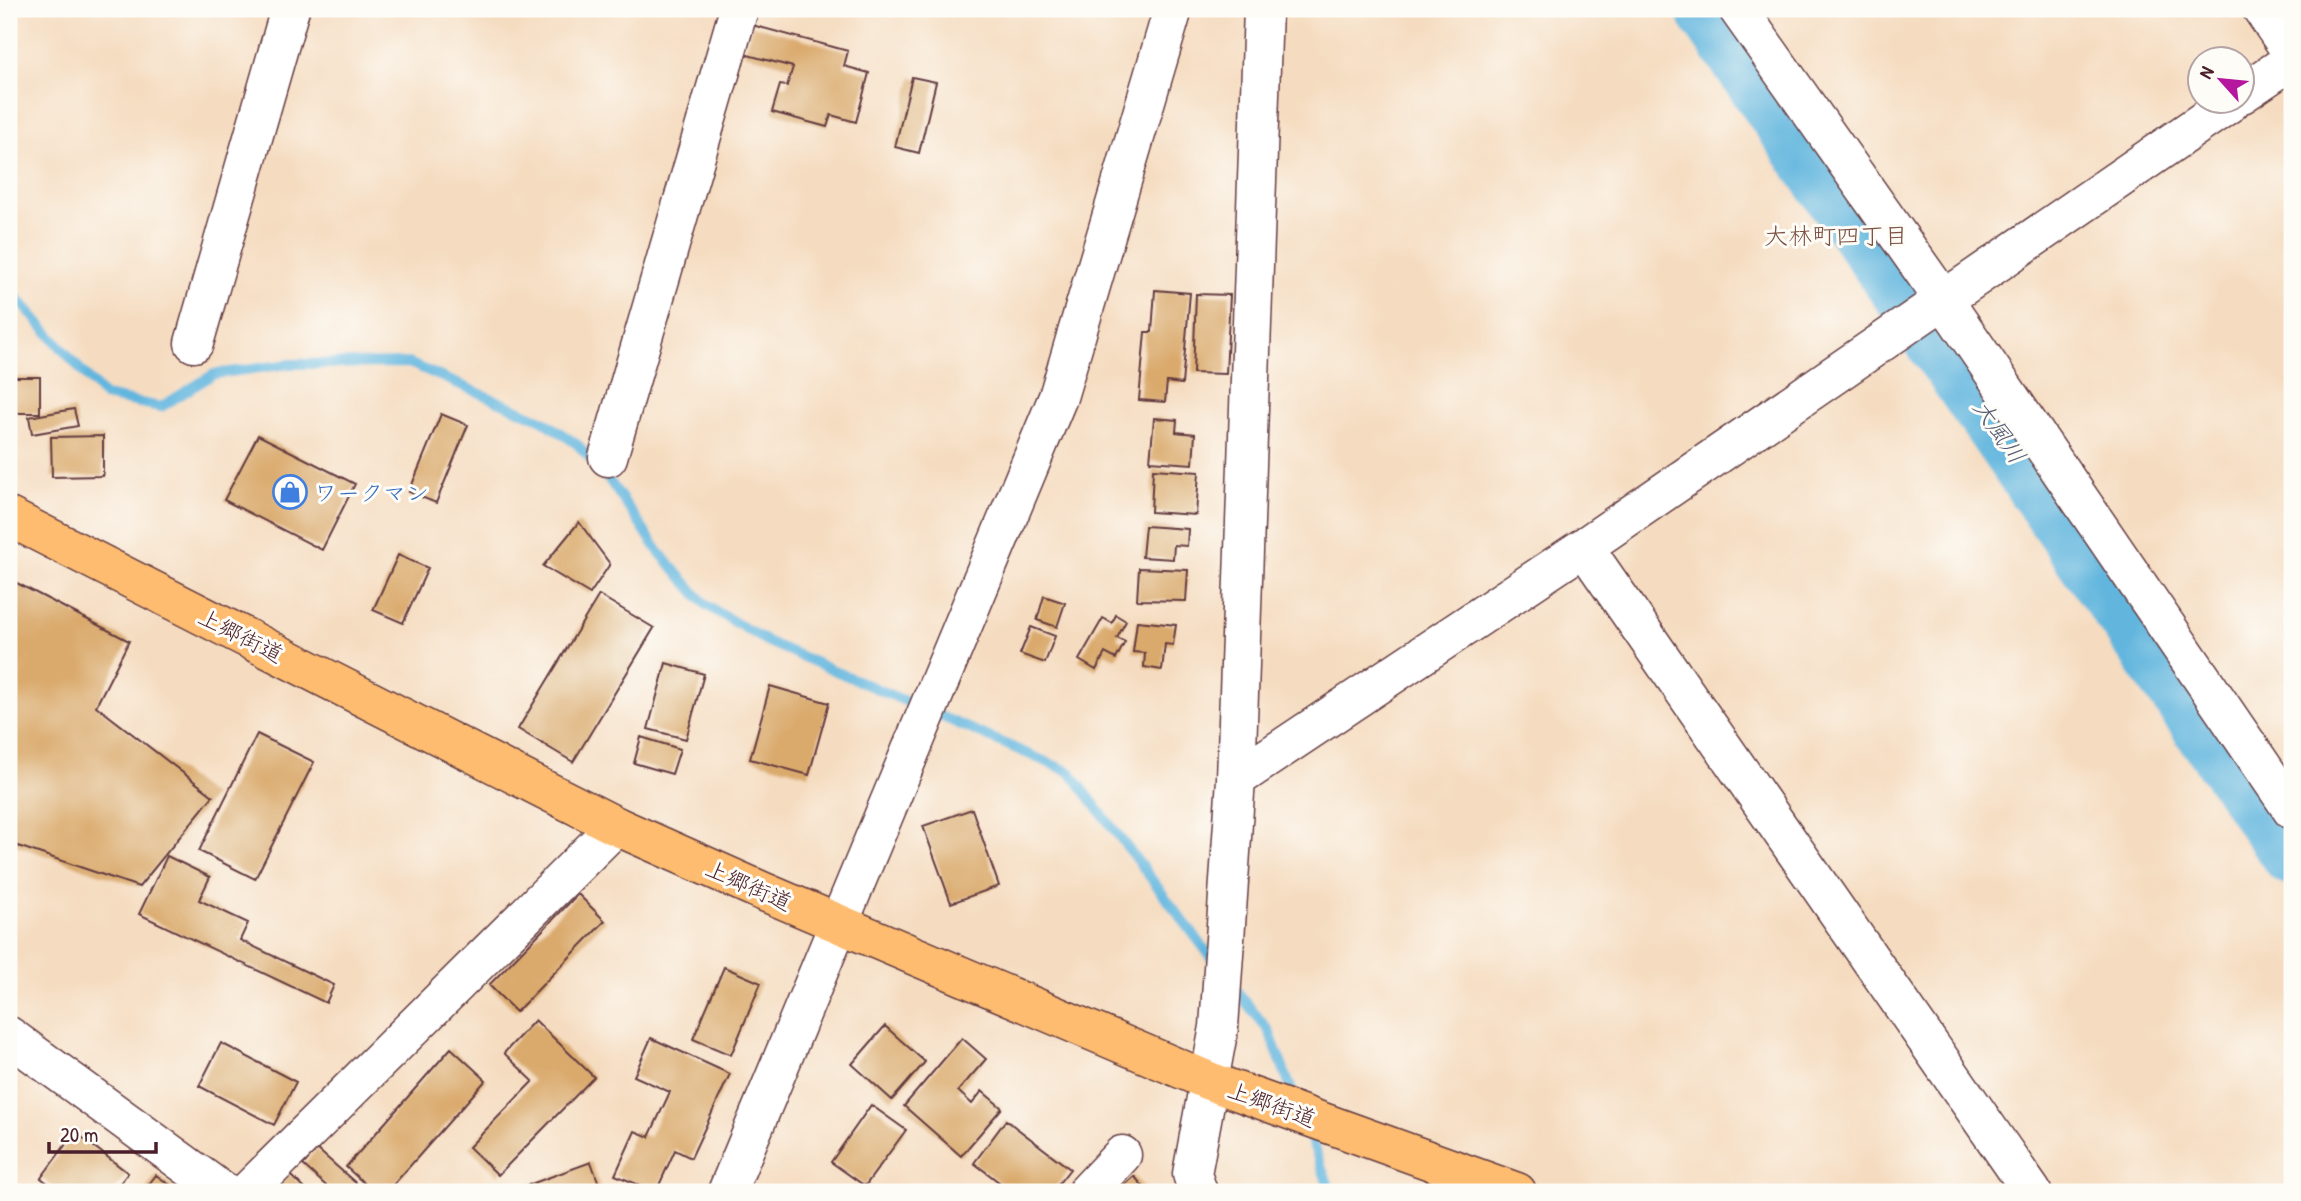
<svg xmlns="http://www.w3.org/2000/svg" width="2301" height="1201" font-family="'Patrick Hand','Klee One',sans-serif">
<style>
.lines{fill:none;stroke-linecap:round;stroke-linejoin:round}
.stream{stroke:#62b6de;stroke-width:10}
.river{stroke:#62b6de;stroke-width:63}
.building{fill:#daaa6d}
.minor-casing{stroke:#643b41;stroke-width:41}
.major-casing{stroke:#643b41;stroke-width:41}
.minor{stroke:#fff;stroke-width:38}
.major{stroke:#fdbc6f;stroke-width:38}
.labels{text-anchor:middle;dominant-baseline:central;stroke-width:6;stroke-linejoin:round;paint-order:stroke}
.shop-label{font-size:23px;fill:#366cbe;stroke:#fdfcf7;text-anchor:start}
.street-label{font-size:23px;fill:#4a1f2b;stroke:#fdfcf7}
.neighbourhood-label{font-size:24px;fill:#7c5042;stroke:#fdfcf7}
.water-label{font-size:24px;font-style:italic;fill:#545b73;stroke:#fdfcf7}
</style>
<rect width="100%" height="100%" fill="#fdfcf7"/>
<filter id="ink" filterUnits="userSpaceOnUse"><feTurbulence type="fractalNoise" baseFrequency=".0143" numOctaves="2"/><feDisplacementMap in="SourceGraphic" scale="14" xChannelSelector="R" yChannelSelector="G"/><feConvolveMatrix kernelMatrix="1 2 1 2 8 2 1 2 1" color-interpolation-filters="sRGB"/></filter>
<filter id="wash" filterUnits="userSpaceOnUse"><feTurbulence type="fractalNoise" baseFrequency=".00686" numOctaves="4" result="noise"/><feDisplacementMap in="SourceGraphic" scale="28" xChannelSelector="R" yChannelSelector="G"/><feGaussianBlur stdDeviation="1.57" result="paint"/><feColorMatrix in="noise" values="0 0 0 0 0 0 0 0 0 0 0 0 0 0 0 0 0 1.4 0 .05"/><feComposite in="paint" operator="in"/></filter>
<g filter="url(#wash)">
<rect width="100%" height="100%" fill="#f5dcc0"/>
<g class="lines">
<path class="stream" d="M9 289 104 396 161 407 214 374 290 364 409 363 542 420 578 445 609 480 659 552 706 605 768 642 1070 772 1214 961
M1232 985 1269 1031 1297 1104
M1306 1126 1331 1192"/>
<path class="river" d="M1707 9 2292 854"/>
</g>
<g id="blocks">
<path class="building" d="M752 25 848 51 844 66 869 73 856 122 831 115 827 127 772 112 780 85 787 86 793 67 744 54Z
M912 77 936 82 919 153 895 147Z
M1155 290 1190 293 1182 384 1167 382 1165 402 1139 400 1145 332H1152Z
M1196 294 1230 295 1226 374 1193 373Z
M9 377H40V413H9Z
M74 409 78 426 32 434 29 417Z
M441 414 468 425 436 503 409 492Z
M1154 418 1177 420 1176 432 1195 434 1193 464 1150 461Z
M258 435 355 484 322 550 224 500Z
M103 436V476L52 477 51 437Z
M1153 469 1199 472 1196 515 1151 512Z
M579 522 610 564 590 594 543 566Z
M1145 526 1188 529 1187 546 1174 545 1173 559 1142 557Z
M398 555 428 568 403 623 373 610Z
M1139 568 1188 570 1186 601 1137 600Z
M9 579 129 641 96 706 213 796 139 887 9 843Z
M599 595 654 628 573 762 518 729Z
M1044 596 1065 603 1057 627 1037 620Z
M1116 615 1126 621 1117 638 1125 642 1116 659 1105 653 1096 670 1079 660 1103 618 1112 623Z
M1137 621 1176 625 1173 645 1165 644 1162 670 1144 667 1145 653 1133 652Z
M1031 627 1055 636 1045 663 1020 654Z
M666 663 704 674 686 739 648 729Z
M770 686 829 703 809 775 750 759Z
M257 734 314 762 255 879 199 851Z
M641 737 680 749 672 774 634 763Z
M972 809 999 886 951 903 923 826Z
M167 856 210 877 199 900 248 923 240 940 334 985 326 1003 139 914Z
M578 894 605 921 516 1012 489 985Z
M724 967 761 983 731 1055 693 1039Z
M535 1020 594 1077 498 1175 469 1147 533 1081 504 1053Z
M885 1026 925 1062 892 1100 852 1064Z
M651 1038 730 1074 691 1158 675 1150 656 1192 615 1175 635 1131 649 1137 670 1092 634 1076Z
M962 1038 986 1059 958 1091 972 1104 982 1091 1002 1108 961 1156 904 1106Z
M221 1043 296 1082 274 1125 199 1086Z
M451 1048 486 1080 387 1192H374L346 1167Z
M871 1105 906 1130 865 1186 831 1162Z
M1006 1120 1070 1169 1052 1192H1012L974 1163Z
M75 1132 128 1173 113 1192H59L41 1178Z
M317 1149 358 1185 351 1192H333L303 1165Z
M591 1162 602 1192H509Z
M290 1174 308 1192H272Z
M156 1175 180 1192H143Z
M1134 1176 1148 1192H1116Z"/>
</g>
</g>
<g filter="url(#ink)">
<use href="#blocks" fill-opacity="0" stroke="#643b41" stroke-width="2"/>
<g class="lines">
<g class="minor-casing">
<path id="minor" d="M1738 9 1943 299 2292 810
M2262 9 2292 53
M2242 94 2292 60
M194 343 290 9
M608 457 739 9
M1584 547 2032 1192
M1236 779 1584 547 2231 102
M9 1036 223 1192
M247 1192 616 826
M727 1192 1058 397 1173 9
M1087 1192 1122 1155
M1198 1192 1192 1174 1219 1027 1236 779 1263 9"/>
</g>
<g class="major-casing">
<path id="major" d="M9 517 616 826 762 891 1209 1081 1517 1192"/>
</g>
<use href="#minor" class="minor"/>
<use href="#major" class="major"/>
</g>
</g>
<defs>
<g id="shop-ring" transform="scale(1.75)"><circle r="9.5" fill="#fdfcf7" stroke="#3f7fe0" stroke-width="1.5"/><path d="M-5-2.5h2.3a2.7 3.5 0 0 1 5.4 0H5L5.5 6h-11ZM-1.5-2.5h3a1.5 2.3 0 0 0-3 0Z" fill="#3f7fe0"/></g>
</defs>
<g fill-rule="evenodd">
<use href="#shop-ring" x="290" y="492"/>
</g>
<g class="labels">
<g class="shop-label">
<text x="314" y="492">ワークマン</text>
</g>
<g class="street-label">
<text transform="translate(241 635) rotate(27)">上郷街道</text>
<text transform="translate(749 885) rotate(24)">上郷街道</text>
<text transform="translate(1272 1104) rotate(20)">上郷街道</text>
</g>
<g class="neighbourhood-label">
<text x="1836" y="235">大林町四丁目</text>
</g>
<g class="water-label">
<text transform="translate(2000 431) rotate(55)">大風川</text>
</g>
</g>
<rect width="2301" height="1201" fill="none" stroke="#fdfcf7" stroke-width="35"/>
<g transform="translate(2221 80) rotate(297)"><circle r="33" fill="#fdfcf7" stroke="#b5a4a5" stroke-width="2"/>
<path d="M0-5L12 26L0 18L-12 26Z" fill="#b5179e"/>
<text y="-10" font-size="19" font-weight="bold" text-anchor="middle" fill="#4a1f2b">N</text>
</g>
<path d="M49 1142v10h107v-10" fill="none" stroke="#4a1f2b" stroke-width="3.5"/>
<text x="60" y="1142" font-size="21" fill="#4a1f2b" stroke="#fdfcf7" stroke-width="5" paint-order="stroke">20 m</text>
</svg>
